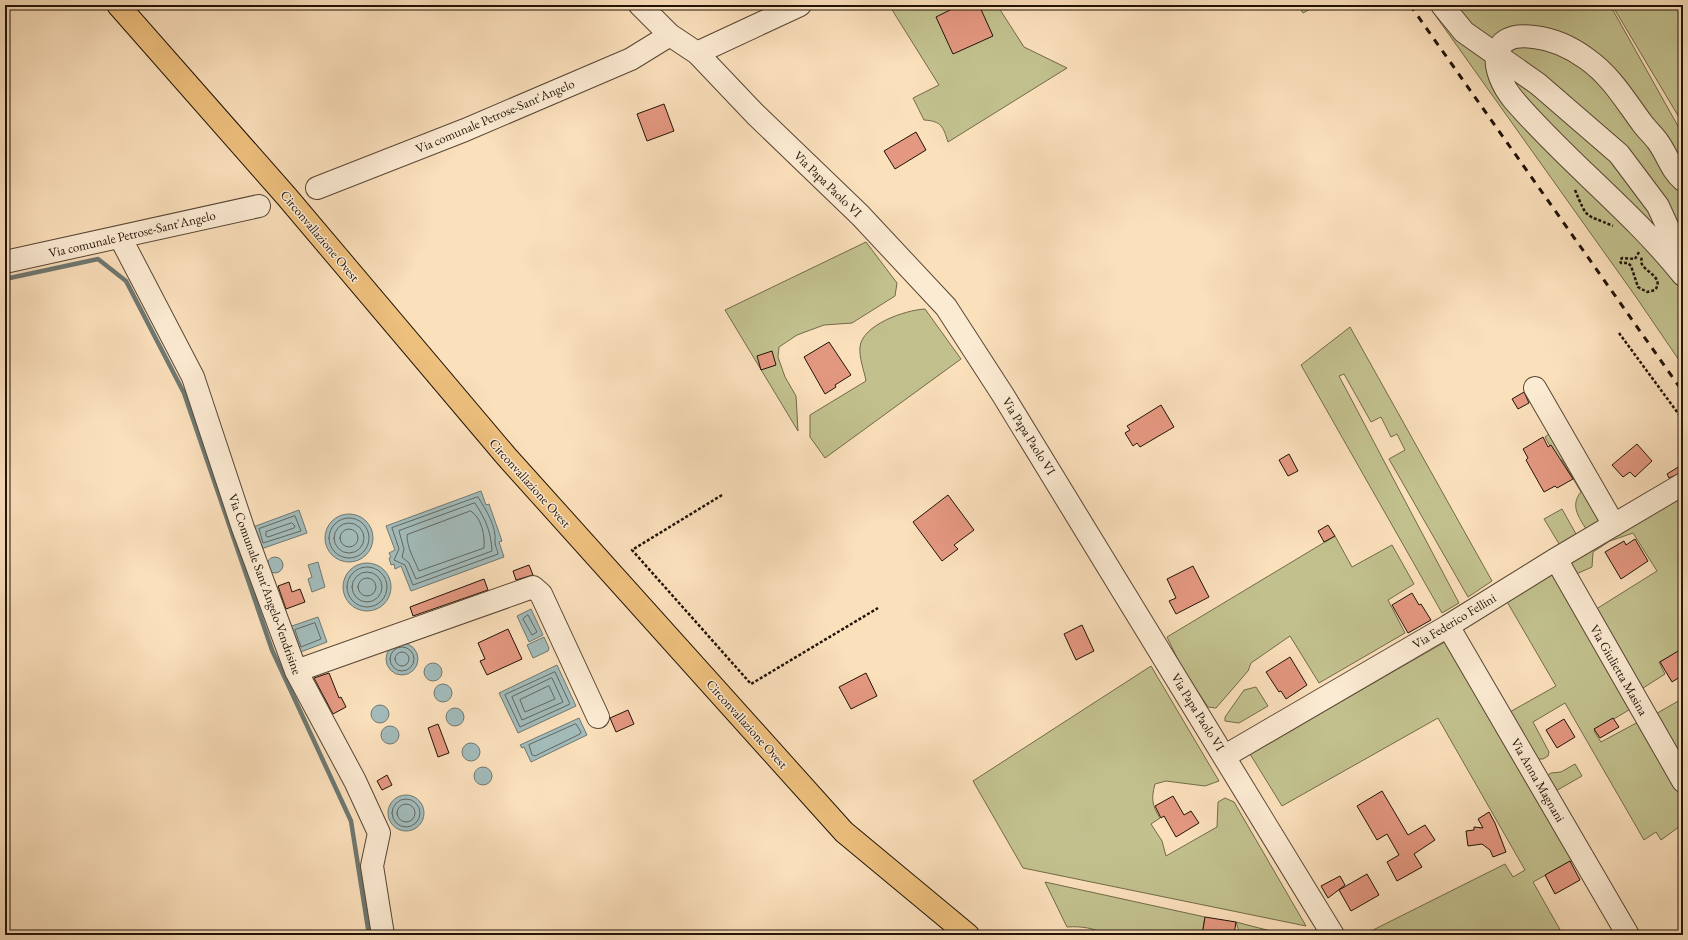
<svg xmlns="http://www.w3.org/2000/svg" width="1688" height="940" font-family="'EB Garamond',serif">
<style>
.green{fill:#c2c18e;stroke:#726a4a}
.water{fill:#a2bbba;stroke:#6e7872}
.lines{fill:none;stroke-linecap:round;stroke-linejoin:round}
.shore{stroke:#626760;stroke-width:1}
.stream{stroke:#6e7872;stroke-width:4.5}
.building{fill:#e49881;stroke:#211307}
.minor-casing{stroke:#584634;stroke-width:24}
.major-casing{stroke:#211307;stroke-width:24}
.path{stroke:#211307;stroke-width:2.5;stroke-dasharray:3 2;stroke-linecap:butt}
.minor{stroke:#fcebd3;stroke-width:22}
.major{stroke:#eec07e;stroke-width:22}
.rail{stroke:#211307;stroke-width:3;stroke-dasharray:7 7;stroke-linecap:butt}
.labels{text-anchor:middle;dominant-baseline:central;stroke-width:3;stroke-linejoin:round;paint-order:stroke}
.street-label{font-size:13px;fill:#211307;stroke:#fcebd3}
</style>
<rect width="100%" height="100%" fill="#fbe0bc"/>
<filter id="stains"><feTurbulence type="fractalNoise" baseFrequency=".005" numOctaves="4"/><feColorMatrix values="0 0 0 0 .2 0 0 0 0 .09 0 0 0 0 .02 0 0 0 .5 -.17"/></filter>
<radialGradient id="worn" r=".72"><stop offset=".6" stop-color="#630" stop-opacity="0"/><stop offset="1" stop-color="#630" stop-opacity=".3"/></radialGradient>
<path class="green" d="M889 5H997L1024 47 1067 68 948 142C943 127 942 121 924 120L913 98 939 85Z
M1298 5H1318L1303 13Z
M1428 5H1610L1683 135V366L1636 297Z
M1612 5H1683V124Z
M866 242 897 283 895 296 852 323 824 325 797 335 779 347 778 357 785 377 796 396 798 431 725 310Z
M925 309 961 359 825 458 810 437V415L866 381C864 370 859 358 860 347 862 325 905 310 925 309Z
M1350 327 1492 581 1468 597 1389 459 1405 450 1397 434 1391 437 1381 417 1371 422 1344 374 1339 376 1459 603 1442 613 1301 365Z
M1553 431 1606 522 1588 532C1580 519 1569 506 1581 492L1562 460 1558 461 1545 437Z
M1683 491V650L1659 662 1665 674 1640 690 1593 611 1657 571 1633 533 1610 541 1593 552 1592 567 1574 575 1567 560Z
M1562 509 1576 534 1575 539 1561 547 1544 519Z
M1335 536 1352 567 1392 545 1414 584 1388 600 1405 633 1319 683 1290 636 1251 663 1248 671 1216 708 1208 707 1181 666 1167 637Z
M1553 571 1632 708 1594 731 1601 742 1640 721 1683 797V824L1661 840 1656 832 1644 840 1565 703 1533 722 1549 752 1548 756 1543 759H1535L1508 713 1556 686 1506 600Z
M1450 639 1577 858 1533 882 1563 935H1363L1505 864 1513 877 1525 870 1438 718 1282 806 1250 754Z
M1151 666 1219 781 1205 786 1166 781 1155 784C1151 799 1152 805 1160 818L1151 824 1162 841 1166 856 1217 827 1218 802 1225 798 1234 802 1306 926 1023 868 973 781Z
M1256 687 1268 706 1239 723 1225 721V717L1244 690Z
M1680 700 1683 707V768L1654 715Z
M1575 764 1582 776 1554 792 1545 777 1551 773 1561 772Z
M1045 882 1205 917 1202 935H1107C1094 928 1082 926 1067 927Z
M1236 922 1286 935H1240Z"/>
<path class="water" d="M481 491 486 505 489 504 502 541 499 542 504 557 411 591 401 566 395 569 394 564 391 565 389 558 391 557 389 553 395 550 386 526Z
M299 510 307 533 261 549 253 527Z
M325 538a24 24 0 1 1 48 0a24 24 0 1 1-48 0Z
M267 565a8 8 0 1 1 16 0a8 8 0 1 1-16 0Z
M318 562 325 587 312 592 308 579 312 577 308 565Z
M343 587a24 24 0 1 1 48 0a24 24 0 1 1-48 0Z
M531 609 543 635 529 642 517 616Z
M318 617 327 642 298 653 289 627Z
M544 637 549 648 548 651 533 658 527 645Z
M386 659a16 16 0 1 1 32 0a16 16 0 1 1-32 0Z
M424 672a9 9 0 1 1 18 0a9 9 0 1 1-18 0Z
M557 665 576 706 518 733 499 693Z
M434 693a9 9 0 1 1 18 0a9 9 0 1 1-18 0Z
M371 714a9 9 0 1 1 18 0a9 9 0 1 1-18 0Z
M446 717a9 9 0 1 1 18 0a9 9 0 1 1-18 0Z
M579 718 587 735 531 762 524 747 522 748 520 745Z
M381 735a9 9 0 1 1 18 0a9 9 0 1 1-18 0Z
M462 752a9 9 0 1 1 18 0a9 9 0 1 1-18 0Z
M474 776a9 9 0 1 1 18 0a9 9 0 1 1-18 0Z
M388 813a18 18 0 1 1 36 0a18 18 0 1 1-36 0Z"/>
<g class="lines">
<path class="shore" d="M478 497C486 510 497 527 495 542 495 546 498 551 498 554L413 585 405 565 394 560 399 549 392 528Z
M475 503C486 520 491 532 492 551L416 579 409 563 402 557 404 549 399 531Z
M471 511C482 519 485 535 484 548L419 571C414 559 407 548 407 535Z
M295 516 301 531 263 543 259 529Z
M329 538a20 20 0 1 1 40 0a20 20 0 1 1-40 0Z
M334 538a15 15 0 1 1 30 0a15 15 0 1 1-30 0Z
M292 523 295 526 294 528 268 537 266 536V532Z
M340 538a9 9 0 1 1 18 0a9 9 0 1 1-18 0Z
M347 587a20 20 0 1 1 40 0a20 20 0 1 1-40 0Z
M352 587a15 15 0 1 1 30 0a15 15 0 1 1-30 0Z
M358 587a9 9 0 1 1 18 0a9 9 0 1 1-18 0Z
M528 615 537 632 532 635 523 619Z
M315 623 321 639 301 647 295 630Z
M390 659a12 12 0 1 1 24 0a12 12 0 1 1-24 0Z
M395 659a7 7 0 1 1 14 0a7 7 0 1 1-14 0Z
M555 672 570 704 520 727 505 695Z
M552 678 563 702 522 720 512 697Z
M549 686 555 699 525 712 520 700Z
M576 724 581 732 580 734 535 756 532 755 529 745Z
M392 813a14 14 0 1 1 28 0a14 14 0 1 1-28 0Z
M397 813a9 9 0 1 1 18 0a9 9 0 1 1-18 0Z"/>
<path class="stream" d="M5 279 98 259 126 281 184 393 272 650 351 821 369 935"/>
</g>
<path class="building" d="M960 5H979L993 36 953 54 936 17Z
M664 104 674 131 647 141 637 114Z
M916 132 926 150 895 169 884 151Z
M829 342 851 375 835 385 836 387 825 394 804 357Z
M772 351 776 365 761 370 757 356Z
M1524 392 1529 403 1518 409 1512 399Z
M1161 405 1174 427 1140 447 1137 443 1133 446 1125 433 1130 430 1127 426Z
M1543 437 1548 447 1551 445 1573 479 1557 488 1555 486 1544 492 1526 460 1528 458 1523 449Z
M1637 444 1652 461 1635 477 1630 472 1623 477 1612 465Z
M1289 454 1298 471 1288 476 1279 460Z
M1683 464V472L1669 478 1667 474Z
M948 495 974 530 954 545 958 549 942 561 913 522Z
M1328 525 1335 536 1324 542 1318 531Z
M1635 539 1648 561 1621 579 1605 552 1624 541 1626 545Z
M529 565 533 575 516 580 513 571Z
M1193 566 1209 597 1176 614 1169 601 1176 598 1167 579Z
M484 579 488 590 413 616 410 607Z
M289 582 292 592 300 589 305 602 286 609 278 586Z
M1412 593 1419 605 1421 604 1431 620 1408 633 1392 605Z
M1082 625 1094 651 1076 660 1064 634Z
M508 629 522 659 487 675 480 661 485 659 478 643Z
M1683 648V675L1672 682 1660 662Z
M1290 657 1307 685 1286 699 1281 691 1279 692 1266 672Z
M329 673 339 698 341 697 346 707 333 714 314 678Z
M866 673 877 696 851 709 839 687Z
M628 710 634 724 616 732 610 718Z
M1613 718 1619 727 1600 738 1594 729Z
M1564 719 1575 737 1557 748 1546 730Z
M438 724 449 753 438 757 428 728Z
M387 775 392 785 382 790 377 781Z
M1382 791 1408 835 1425 825 1435 840 1414 854 1422 867 1397 881 1387 862 1399 855 1387 834 1377 840 1357 806Z
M1173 796 1184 815 1191 811 1199 823 1176 837 1164 816 1161 818 1155 806Z
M1489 812 1495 823 1506 852 1493 857 1490 850 1482 844 1468 846 1466 831 1474 830V827L1483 828 1478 819Z
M1570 861 1580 880 1555 894 1545 875Z
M1367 874 1379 895 1351 911 1339 890Z
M1340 876 1345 885 1328 898 1321 886Z
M1205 917 1236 922 1234 935H1202Z"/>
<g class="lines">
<g class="minor-casing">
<path id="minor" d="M640 5 670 35 697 53 755 114 860 215 946 307 1003 395 1333 935
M1442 5 1464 32 1538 84 1619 154 1658 206 1683 261
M697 53 800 5
M1683 180C1671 170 1667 154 1658 142 1654 136 1647 130 1642 123 1625 100 1611 76 1587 59 1572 48 1553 39 1534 37 1485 30 1491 72 1513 99 1566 161 1632 211 1683 275
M317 188 465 130 631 59 670 35
M120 237 193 377 243 528 296 671 355 781 379 833 372 866 383 935
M5 262 259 206
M1535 388 1614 525
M1556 559 1683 781
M1448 626 1628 935
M296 671 533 587 541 594 598 717
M1225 756 1448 626 1556 559 1683 484"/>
</g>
<g class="major-casing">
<path id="major" d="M118 5 287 197 506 456 844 832 968 935"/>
</g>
<path class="path" d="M1575 190C1588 221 1584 213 1613 226
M1639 252 1635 259 1622 258 1620 261 1621 263H1628L1631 266 1638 287 1647 292 1655 290C1667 274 1633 270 1643 256
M1619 333 1683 420
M722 495 632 550 751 684 878 608"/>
<use href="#minor" class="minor"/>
<use href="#major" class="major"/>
<path class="rail" d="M1410 5 1683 392"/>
</g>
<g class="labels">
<g class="street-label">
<text transform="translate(495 116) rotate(-23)">Via comunale Petrose-Sant'Angelo</text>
<text transform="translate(828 184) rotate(44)">Via Papa Paolo VI</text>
<text transform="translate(132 234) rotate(-13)">Via comunale Petrose-Sant'Angelo</text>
<text transform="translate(320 236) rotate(50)">Circonvallazione Ovest</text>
<text transform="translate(1029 436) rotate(58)">Via Papa Paolo VI</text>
<text transform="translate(530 483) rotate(48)">Circonvallazione Ovest</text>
<text transform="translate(265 584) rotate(70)">Via Comunale Sant'Angelo-Vendrisine</text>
<text transform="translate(1454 621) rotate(-31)">Via Federico Fellini</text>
<text transform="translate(1619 670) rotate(60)">Via Giulietta Masina</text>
<text transform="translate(1198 712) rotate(58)">Via Papa Paolo VI</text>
<text transform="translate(747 724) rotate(48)">Circonvallazione Ovest</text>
<text transform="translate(1538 780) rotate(60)">Via Anna Magnani</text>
</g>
</g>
<rect width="1688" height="940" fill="none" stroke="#fbe0bc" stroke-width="20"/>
<rect x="6" y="6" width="1676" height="928" fill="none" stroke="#211307" stroke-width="2"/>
<rect x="10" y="10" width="1668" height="920" fill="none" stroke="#211307"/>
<rect width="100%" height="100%" filter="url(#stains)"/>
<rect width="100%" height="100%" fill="url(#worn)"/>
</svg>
